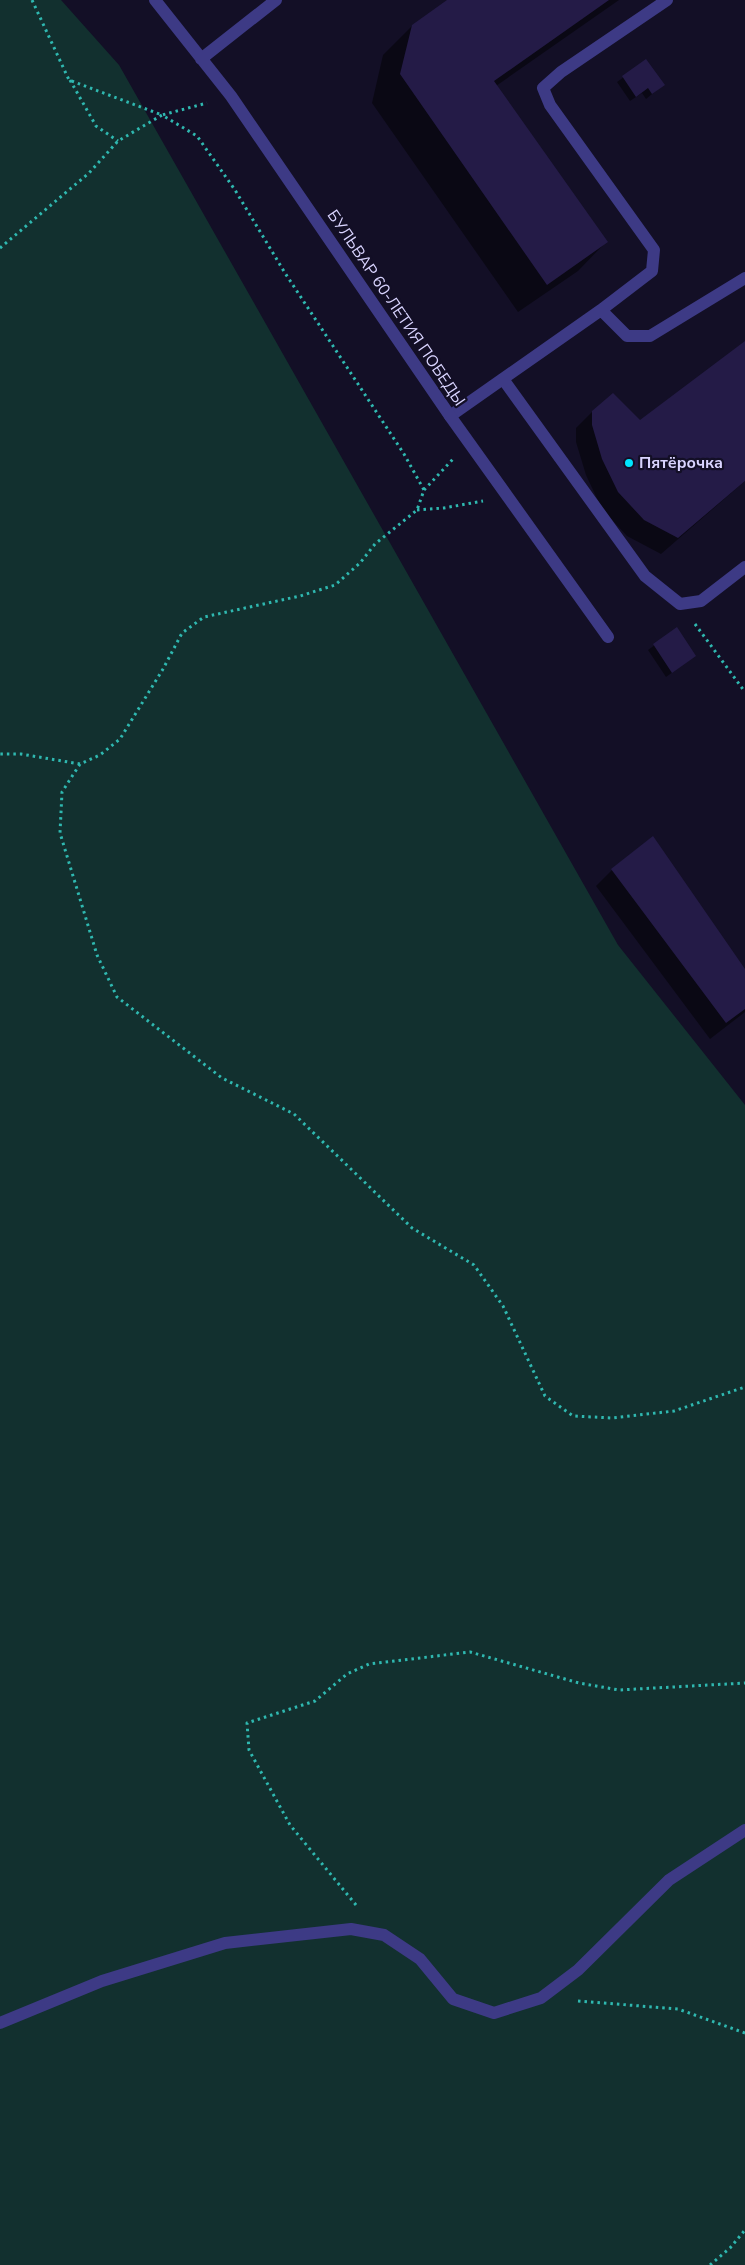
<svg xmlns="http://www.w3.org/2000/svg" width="745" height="2265" font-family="'Nunito Sans',sans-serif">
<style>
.green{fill:#12302f}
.shadow{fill:#0007}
.building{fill:#241b47}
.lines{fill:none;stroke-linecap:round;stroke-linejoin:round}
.path{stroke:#2fb8b0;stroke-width:3;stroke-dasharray:2.5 4;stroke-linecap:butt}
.service{stroke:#3d3a85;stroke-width:12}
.minor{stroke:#3d3a85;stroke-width:12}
.poi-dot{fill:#00e5ff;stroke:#130f26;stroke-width:2}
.labels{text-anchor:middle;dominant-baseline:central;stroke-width:4.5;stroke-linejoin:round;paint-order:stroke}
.street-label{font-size:16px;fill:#d9d4ff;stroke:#130f26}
.poi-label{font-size:16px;font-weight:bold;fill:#d9d4ff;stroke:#130f26;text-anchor:start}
</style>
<rect width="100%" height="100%" fill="#130f26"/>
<path class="green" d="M0 0H61L119 65 618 945 745 1105V2265H0Z"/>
<path class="shadow" d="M450 0H619L496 86 606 242 578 271 518 312 372 103 383 55 412 26Z
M646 61 663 85 646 99 642 93 630 101 617 82Z
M745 343V481L661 554 627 536 602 509 586 475 576 442V428L593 411 640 422Z
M677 629 695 656 666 677 648 650Z
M612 870 745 971V1012L710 1039 596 886Z"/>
<path class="building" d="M447 0H609L494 81 608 242 547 285 400 74 412 25Z
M646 59 665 85 652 94 648 88 636 97 622 76Z
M745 341V481L678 538 644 520 618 492 602 459 592 425V411L613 393 640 420Z
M677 627 696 656 672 673 653 644Z
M653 836 745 969V1009L726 1023 611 869Z"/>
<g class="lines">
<path class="path" d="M32 0 69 80 162 115 207 103
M70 80 96 126 118 141
M0 248 89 173 118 141 162 115 197 136 235 190 285 273 404 454 424 490 417 510 375 544 360 563 335 585 300 596 204 617 182 633 163 669 120 739 100 755 80 764 21 754H0
M424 490 453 459
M417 510 444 508 483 501
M695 624 745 692
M80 764 62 792 60 833 97 955 117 997 222 1078 294 1114 412 1228 474 1265 503 1306 545 1396 573 1416 612 1418 674 1411 745 1387
M356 1905 290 1825 249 1750 247 1723 315 1701 347 1674 369 1664 470 1652 579 1683 619 1690 745 1683
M578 2001 678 2009 745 2033
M710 2265 730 2248 745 2230"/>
<path class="service" d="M601 310 652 271 654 250 550 105 543 88 561 72 667 0
M503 379 645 576 680 604 701 601 745 567
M450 416 601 310 627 336H650L745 278"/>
<path class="minor" d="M155 0 231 96 450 416 608 637
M201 59 276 0
M0 2023 102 1981 225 1943 351 1929 384 1935 420 1959 453 1999 494 2013 541 1998 578 1970 669 1880 745 1830"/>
</g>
<circle class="poi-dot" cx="629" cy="463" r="5"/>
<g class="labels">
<g class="street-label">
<text transform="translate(396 308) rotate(56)">БУЛЬВАР 60-ЛЕТИЯ ПОБЕДЫ</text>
</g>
<g class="poi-label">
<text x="639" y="463">Пятёрочка</text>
</g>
</g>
</svg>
